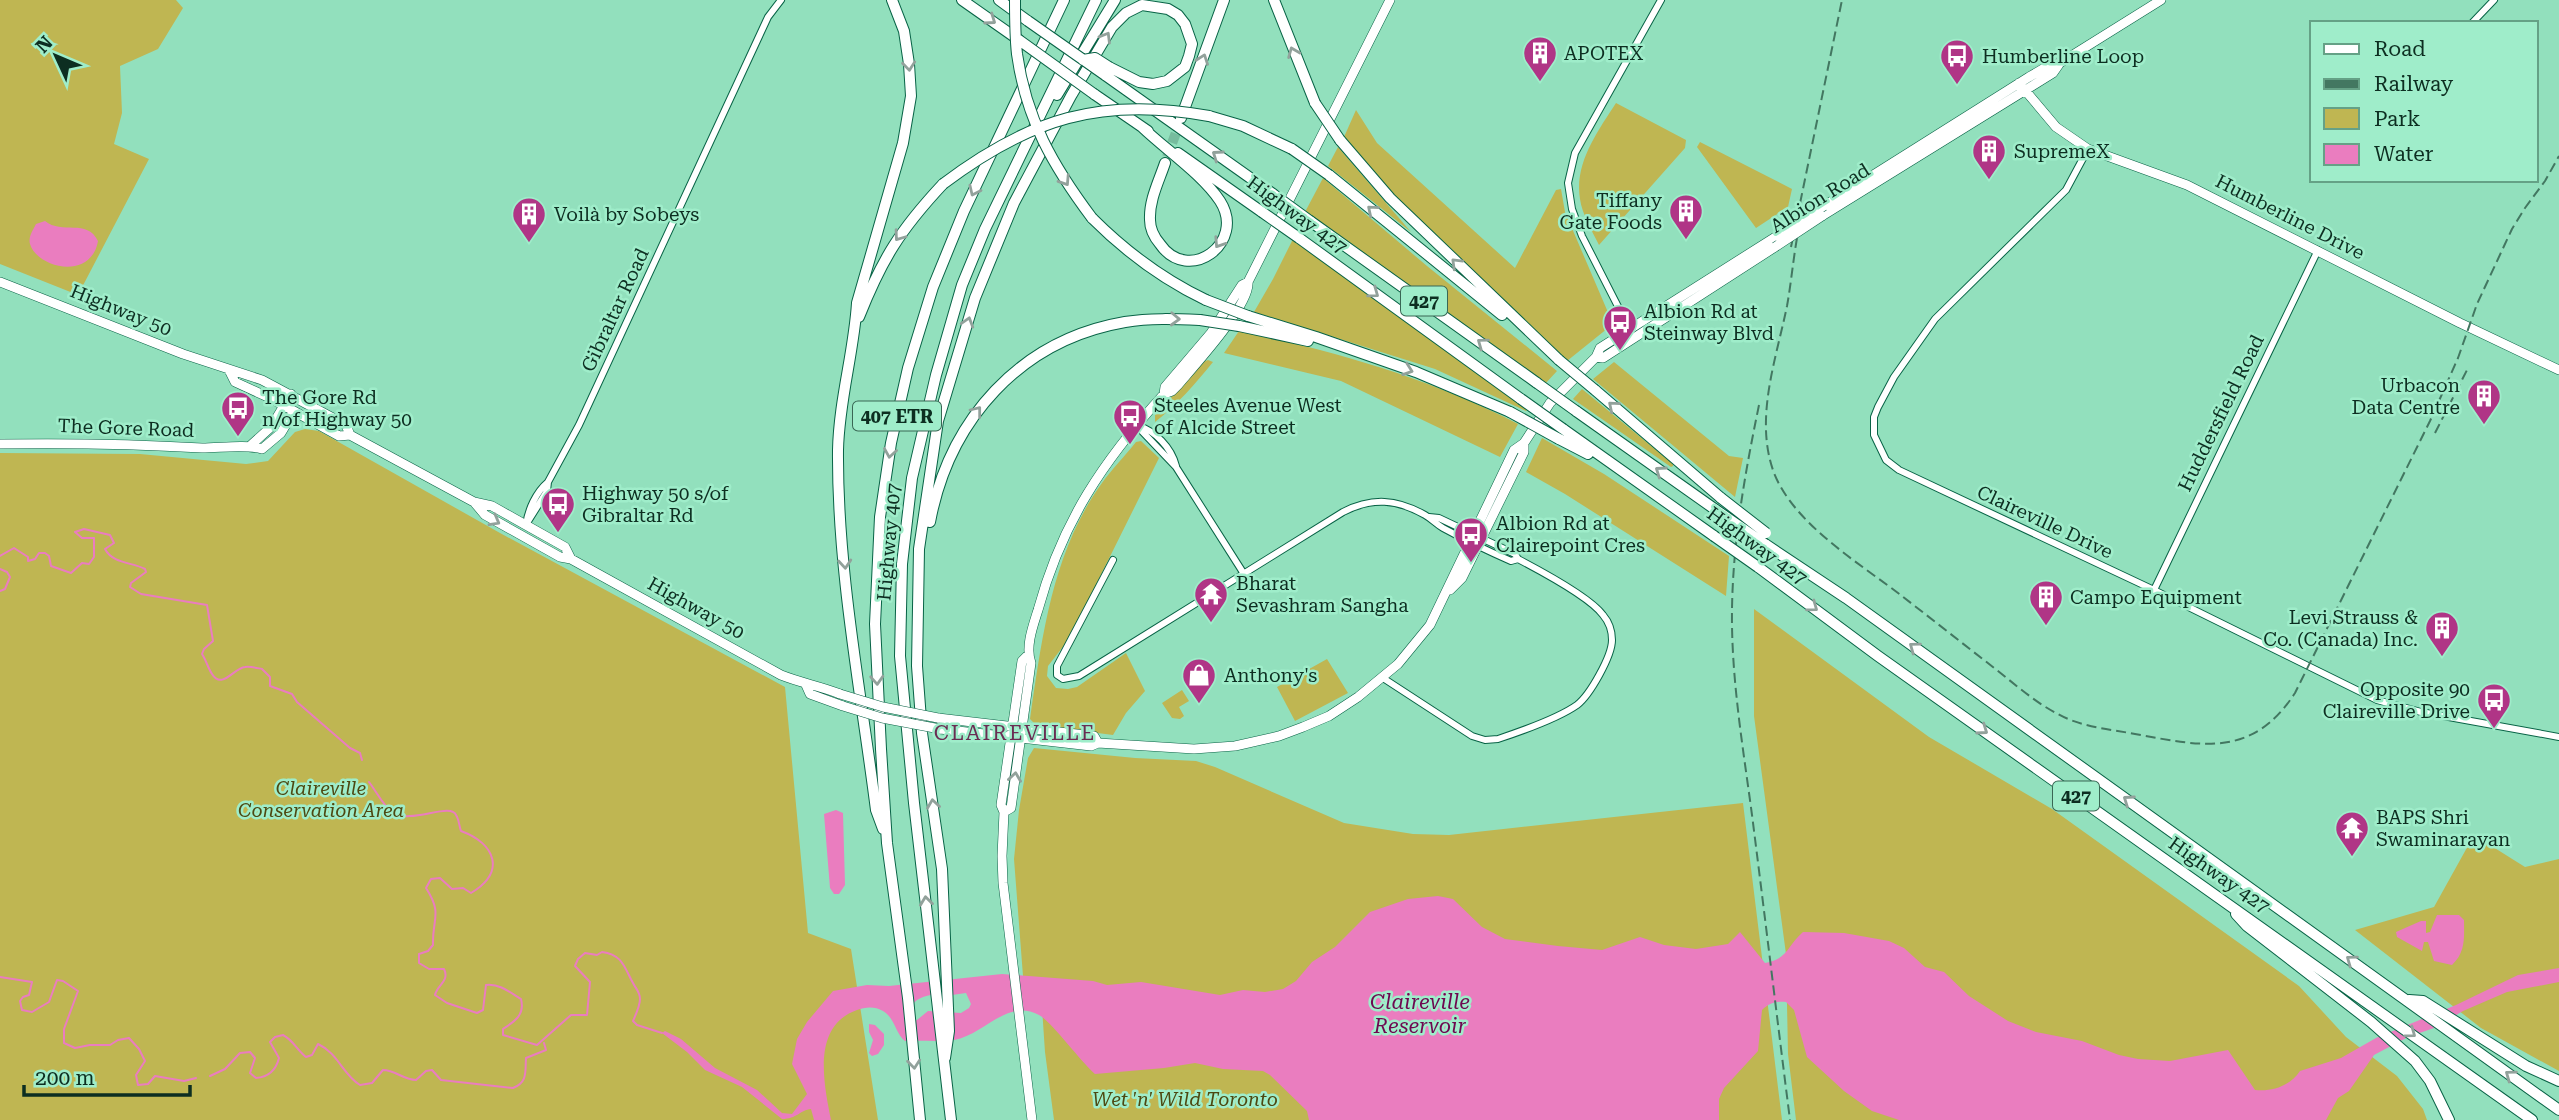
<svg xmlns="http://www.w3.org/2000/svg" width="2559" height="1120" font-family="'Roboto Serif',serif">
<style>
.green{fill:#bfb652}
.water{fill:#ea7dbf;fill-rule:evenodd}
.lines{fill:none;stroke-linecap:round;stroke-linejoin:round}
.stream{stroke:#ea7dbf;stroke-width:2}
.highway-tunnel{stroke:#77bc9e;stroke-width:10;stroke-dasharray:10 5;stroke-linecap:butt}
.street-casing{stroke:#086346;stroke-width:8}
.secondary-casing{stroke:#086346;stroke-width:10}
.highway-casing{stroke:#086346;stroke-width:12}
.street{stroke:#fff;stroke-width:6}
.secondary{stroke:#fff;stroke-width:9}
.highway{stroke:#fff;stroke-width:10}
.rail{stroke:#437761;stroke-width:2;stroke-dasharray:10 5;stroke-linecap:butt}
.secondary-bridge-casing{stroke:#086346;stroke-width:10;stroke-linecap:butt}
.highway-bridge-casing{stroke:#086346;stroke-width:12;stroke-linecap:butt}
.secondary-bridge{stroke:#fff;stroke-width:9}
.highway-bridge{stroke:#fff;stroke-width:10}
.oneway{stroke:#92a19b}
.labels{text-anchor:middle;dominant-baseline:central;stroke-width:5;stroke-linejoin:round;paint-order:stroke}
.shield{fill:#9fedca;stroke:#396754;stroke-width:2}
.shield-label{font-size:18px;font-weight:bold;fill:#0d2e21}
.poi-label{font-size:19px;fill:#0d2e21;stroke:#9fedca;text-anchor:start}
.street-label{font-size:19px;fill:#0d2e21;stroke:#9fedca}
.park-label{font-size:19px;font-style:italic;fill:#4d4811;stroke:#9fedca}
.neighbourhood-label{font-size:21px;letter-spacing:2px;fill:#6a2d53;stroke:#9fedca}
.water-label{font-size:21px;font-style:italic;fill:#6e0850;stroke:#9fedca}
</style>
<rect width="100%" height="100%" fill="#92e0bd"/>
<path class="green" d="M0 0H176L183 8 158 49 120 66 122 113 114 144 149 159 78 295 0 264Z
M1616 103 1686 140 1685 148 1599 245C1592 231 1582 214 1580 199 1574 163 1598 131 1616 103Z
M1356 110 1377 143 1515 268 1556 190 1561 189 1565 212 1613 324 1567 361 1392 194 1344 137Z
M1700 142 1792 189 1788 207 1756 228 1697 147Z
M1338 147 1411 232 1328 166Z
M1323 178 1427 266 1557 371 1545 384 1305 212Z
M1293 239 1529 408 1526 411 1435 369 1254 312 1273 279Z
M1239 331C1337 352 1429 378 1518 424L1500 457 1341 381 1224 353Z
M1208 360 1213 362C1195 384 1177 405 1155 422V415L1203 362Z
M1614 362 1729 456 1743 458 1735 497 1593 379Z
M1582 389 1673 464V466L1671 467 1573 399Z
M305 429 319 431 500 533 785 687 808 933 851 949 878 1120H0V453L140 454 246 464 268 461 295 432Z
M1542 438 1604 474 1729 556 1726 596 1565 494 1526 472Z
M1141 441 1159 458 1069 639 1048 666 1047 676 1056 688 1068 689 1077 687 1126 653 1145 691 1126 713 1113 735 1036 725 1030 719C1042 638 1052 552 1102 483 1112 469 1125 456 1136 442Z
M1754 609 1929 737 2052 809 2299 986 2346 1037 2397 1076 2423 1109 2427 1120H1796L1788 1054 1786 954 1754 716Z
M1327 659 1348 693 1295 721 1277 687Z
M1182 690 1189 701 1179 707 1184 716 1180 719 1172 718 1162 703Z
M1034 748 1135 758 1196 761 1215 767 1344 823 1413 834 1449 835 1743 803 1782 1120H1054L1045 1052 1040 978 1023 976 1014 859 1019 810 1028 758Z
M2474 835 2525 867 2559 859V1071L2481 1028 2355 930 2434 907Z"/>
<path class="water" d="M45 221C62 235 87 218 98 241 91 281 37 268 30 244 28 237 33 230 36 224Z
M836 810 843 813 845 885 839 894H834L830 888 824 814Z
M1438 896 1453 899 1482 927 1505 939 1558 946 1602 950 1640 937 1664 945 1696 949 1728 944 1740 932 1765 963C1788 959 1787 946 1803 932L1844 933 1889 941 1904 948 1925 967 1944 972 1969 996 2008 1021 2036 1032 2082 1041 2119 1055 2138 1059 2170 1061 2228 1050 2255 1090C2272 1092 2290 1086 2300 1071L2341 1058 2376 1038 2456 1005 2518 975 2559 968V982L2507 992 2463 1011 2434 1028 2408 1037 2374 1055 2349 1091 2338 1098 2326 1120H1899L1872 1111 1844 1091 1807 1057 1794 1010 1786 1002C1776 1001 1769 1003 1762 1010L1758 1051 1724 1088 1719 1099V1120H1309L1307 1111 1270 1075 1263 1071 1223 1069 1195 1063 1164 1068 1095 1074C1081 1062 1051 1021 1039 1015 1007 998 984 1035 954 1040 938 1042 922 1040 905 1041 895 1033 895 1018 883 1011 875 1006 865 1007 857 1010 811 1026 824 1084 831 1120H814L811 1109C800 1110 797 1119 782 1119L742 1087 705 1070 687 1052 662 1033 665 1031 681 1039 715 1068 757 1090 782 1113 792 1114 807 1094 792 1064 797 1039 807 1022 833 991 867 985 889 986 1002 974 1093 981 1107 985 1141 982 1220 995 1243 990 1265 992 1283 989 1296 981 1312 962 1335 947 1370 912 1408 899ZM940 993 952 995 966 993 971 1004 969 1008 961 1013 928 1011 917 1020 909 1022C911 998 917 998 940 993Z
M2437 915H2459L2464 920C2464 937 2466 952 2452 965L2434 961 2428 942H2424L2422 951 2397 937 2396 932 2421 921H2426V933L2430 932Z
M869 1024 875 1025 884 1034V1045L878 1054 872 1056 869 1053 873 1040 869 1032Z"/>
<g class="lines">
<path class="stream" d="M0 556 14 548 28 557V561L35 559 39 553H45L49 556 51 566 71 573 82 563 89 564 94 557V538H82L75 532 84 529 110 535 114 543 105 549C113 564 132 562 145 569L146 572 131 583 130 587 141 594 207 605 213 641 204 649 202 654C206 660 208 668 212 674 222 690 234 668 245 667 250 666 257 668 262 669L270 677V686L292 694 297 702 350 748 360 753 362 760
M0 569 7 572 10 577 5 589 0 591
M369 782C376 791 384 807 393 813 411 824 451 802 456 815 459 819 459 826 461 831 496 844 506 872 471 893L463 888 452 889 440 878 431 879 426 888C443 914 432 919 433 945L428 951 419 954V963L429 969H444C450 981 437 985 435 995L447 1003 477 1013 483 1010 486 985C499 983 511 993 521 999 525 1015 515 1021 503 1029V1035L537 1045 571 1015H587L590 982 575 966 578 959 585 953 597 955 602 952C623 955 624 967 633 983 636 989 640 992 640 999 640 1006 636 1014 633 1021L637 1025 662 1033
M0 977 32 982 29 995 23 997 20 1001 22 1010 32 1012 49 1002 57 980 63 981 78 991 64 1029V1043L75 1048 90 1045H110L118 1040 129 1038 139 1049 145 1061 136 1075 138 1085 148 1084 155 1076 184 1081 196 1078
M210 1076 225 1069 240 1053 250 1052 255 1058 250 1073 256 1078C269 1077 276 1070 279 1058L270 1042 275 1037 283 1035C293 1040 297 1050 306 1057L312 1055 318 1044C338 1053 343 1075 360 1085L372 1083 383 1070C395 1070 404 1080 416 1080L426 1071 432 1070 441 1080 513 1088C528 1082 525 1072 526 1058L546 1050 544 1043"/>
<path class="highway-tunnel" d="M1167 157 1181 119"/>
<g class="street-casing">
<path id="street" d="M2472 23 2494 0
M2088 149 2066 190 1935 319 1894 377 1878 407 1874 417V435L1886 460 1899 470 2154 590 2377 700 2421 712 2559 737
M1631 332 1582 236 1572 209 1568 183 1575 153 1661 0
M1136 425 1176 467 1244 574
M1137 425C1155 431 1171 447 1176 466
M527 523 547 491 548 482
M526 525C528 510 536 492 548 482L579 425 768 17 781 0
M1113 560 1057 666V675L1063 679 1079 676 1343 512C1372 497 1397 499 1425 515 1432 519 1436 524 1443 528 1465 540 1488 551 1511 561L1518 559
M2154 590 2318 250
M1383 678 1472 736 1485 740 1498 739C1519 732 1560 717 1577 705 1590 695 1612 656 1612 640 1612 631 1609 622 1603 615 1590 597 1539 570 1518 559L1515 554 1439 518 1429 517"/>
</g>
<g class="secondary-casing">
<path id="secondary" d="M2019 83 2056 127 2088 149 2187 185 2460 323 2559 370
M1824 206 2029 77 2048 66 2060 63 2161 0
M1822 216 2053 73 2060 63
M0 282 183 354 262 380 346 425 350 435
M1596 357 1603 358 1775 247
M229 370 235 382 272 399 339 436 350 435 474 502 492 506 565 547 571 559
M1164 394 1165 387 1211 333 1242 285 1248 282 1390 0
M0 444C68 443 135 444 202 448 221 448 245 444 262 449L281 433 294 411
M250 446 271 427 291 394
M474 502 485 515 560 557 571 559 781 675C801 683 820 686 840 694
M1450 590 1462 578 1524 452V443
M1028 655 1022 661 1001 805 1004 812 1002 856 1003 883 1032 1120
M806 685 810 694 843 706
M938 718 1094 736 1098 743
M940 729 1091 746 1098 743 1194 749 1235 746 1279 736 1303 727 1329 716 1358 697 1398 664 1430 625 1514 450 1524 443 1550 403 1596 357 1600 348 1777 236
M1004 812 1011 808 1031 663C1025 647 1033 626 1038 610 1062 522 1103 461 1164 394L1172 391 1178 385C1194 366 1251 304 1248 282"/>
</g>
<g class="highway-casing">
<path id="highway" d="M962 0 1019 40
M999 0 1028 21
M1274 0 1315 103
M1105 75 1273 194
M1094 94 1148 131
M1057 95 1115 0
M1209 116 1243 126 1292 149
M1181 118 1224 0
M1142 127C1166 150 1202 174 1220 201 1247 243 1188 285 1160 244 1154 237 1150 229 1150 220 1149 200 1159 181 1165 163
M1340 140 1390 198 1559 360
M1178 153 1262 212
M1329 175 1502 315
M1092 218C1126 252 1162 279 1206 300
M1310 221 1537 383
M1299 238 1521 399
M1248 316 1316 337 1416 372 1510 412
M859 317C882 259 900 230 943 184
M1239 326 1308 341
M1595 390 1721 498
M1576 411 1716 510
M1563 429 1714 536
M1559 439 1588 454
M930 522C949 420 1020 340 1125 322 1150 318 1175 319 1200 320
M1765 544 1846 598 2559 1110
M1758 567 1878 656 2532 1120
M883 829 876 810C861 692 837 569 838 450 839 400 854 352 857 303L903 143 911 96 909 64 904 31 892 0
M2236 914 2247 926 2371 1022 2415 1061 2430 1081 2449 1120
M2409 1000 2423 1001 2526 1066 2559 1081
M945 1058 949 1031 942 869 922 733 917 666 919 549 938 421 975 298 1014 203 1071 96 1112 27 1126 13 1142 5 1168 9 1178 15 1185 24 1192 44 1189 56 1185 67 1167 81 1153 84 1139 82 1109 67
M920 1120 908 998 887 843 881 749 875 624 880 517 891 443 908 368 933 287 964 211 1064 0
M951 1120 914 803 900 656 902 564 912 478 936 375 962 285 985 229 1096 0"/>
</g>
<use href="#street" class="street"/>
<use href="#secondary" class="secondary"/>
<use href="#highway" class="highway"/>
<path class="rail" d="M1797 238C1793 261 1791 284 1787 306 1776 360 1754 419 1774 473 1794 524 1859 563 1902 596 1934 621 1966 646 1998 671 2017 686 2036 703 2058 714 2081 727 2109 729 2135 734 2201 746 2252 759 2295 693L2430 421 2458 358 2477 304 2512 229 2525 208 2545 181 2559 156
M1791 247 1842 0
M1759 405C1745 473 1733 540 1732 609 1731 678 1743 747 1752 815 1765 917 1777 1018 1790 1120
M2435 433 2468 368"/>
<g class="secondary-bridge-casing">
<path id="secondary-bridge" d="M1777 236 1824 206
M1775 247 1822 216
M840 694 883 707 938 718
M843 706 882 718 940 729"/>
</g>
<g class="highway-bridge-casing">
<path id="highway-bridge" d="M1015 0C1015 18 1015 36 1017 54 1026 119 1053 166 1092 218
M1028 21 1105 75
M1019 40 1094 94
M1083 60 1095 58 1109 67
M1315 103 1340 140
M1292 149 1329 175
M943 184C1029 119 1101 96 1209 116
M1273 194 1310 221
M1262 212 1299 238
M1206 300 1248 316
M1200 320 1239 326
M1559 360 1595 390
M1537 383 1576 411
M1521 399 1563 429
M1510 412 1559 439
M1721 498 1766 533
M1716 510 1765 544
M1714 536 1758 567"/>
</g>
<use href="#secondary-bridge" class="secondary-bridge"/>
<use href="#highway-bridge" class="highway-bridge"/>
</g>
<defs><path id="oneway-chevron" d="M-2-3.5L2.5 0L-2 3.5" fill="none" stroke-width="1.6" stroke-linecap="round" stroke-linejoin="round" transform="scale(1.75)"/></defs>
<g class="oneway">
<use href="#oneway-chevron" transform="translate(991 20) rotate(35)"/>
<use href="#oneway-chevron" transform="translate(1106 37) rotate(-59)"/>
<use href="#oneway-chevron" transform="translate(1293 52) rotate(-112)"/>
<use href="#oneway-chevron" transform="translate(1203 59) rotate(-70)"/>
<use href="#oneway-chevron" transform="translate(909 66) rotate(84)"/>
<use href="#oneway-chevron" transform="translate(1217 155) rotate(-145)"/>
<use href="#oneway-chevron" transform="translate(1065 181) rotate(57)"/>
<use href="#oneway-chevron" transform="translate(974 191) rotate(115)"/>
<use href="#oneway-chevron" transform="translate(1372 210) rotate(-140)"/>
<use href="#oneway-chevron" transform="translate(899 236) rotate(126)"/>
<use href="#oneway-chevron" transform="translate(1219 243) rotate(123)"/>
<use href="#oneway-chevron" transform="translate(1456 263) rotate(-136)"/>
<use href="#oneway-chevron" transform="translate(1374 293) rotate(36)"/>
<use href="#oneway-chevron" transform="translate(1175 319) rotate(2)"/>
<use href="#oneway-chevron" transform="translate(968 322) rotate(-73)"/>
<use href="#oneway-chevron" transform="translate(1482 343) rotate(-144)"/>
<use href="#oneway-chevron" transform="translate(1408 370) rotate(19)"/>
<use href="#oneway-chevron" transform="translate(1613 406) rotate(-140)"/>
<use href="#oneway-chevron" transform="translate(977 411) rotate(-52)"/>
<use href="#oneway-chevron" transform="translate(890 453) rotate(99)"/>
<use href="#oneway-chevron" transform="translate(1660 471) rotate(-145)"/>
<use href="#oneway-chevron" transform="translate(495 521) rotate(29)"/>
<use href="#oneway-chevron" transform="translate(845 564) rotate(85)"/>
<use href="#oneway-chevron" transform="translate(1813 607) rotate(36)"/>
<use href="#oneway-chevron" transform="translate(1914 647) rotate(-144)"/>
<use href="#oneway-chevron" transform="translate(877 680) rotate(87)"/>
<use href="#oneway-chevron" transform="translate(1983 730) rotate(35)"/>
<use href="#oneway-chevron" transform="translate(1015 777) rotate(-82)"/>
<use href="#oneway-chevron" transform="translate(2128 800) rotate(-145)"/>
<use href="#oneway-chevron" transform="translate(933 804) rotate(-98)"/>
<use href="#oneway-chevron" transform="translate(926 901) rotate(-97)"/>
<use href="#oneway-chevron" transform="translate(2351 960) rotate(-144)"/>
<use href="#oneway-chevron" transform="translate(2411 1033) rotate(36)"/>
<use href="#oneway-chevron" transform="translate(914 1064) rotate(84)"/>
<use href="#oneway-chevron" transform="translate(2510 1075) rotate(-144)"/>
</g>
<defs>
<g id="building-pin" transform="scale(1.75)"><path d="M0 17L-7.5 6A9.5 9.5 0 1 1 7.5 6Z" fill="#b03586" stroke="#9fedca"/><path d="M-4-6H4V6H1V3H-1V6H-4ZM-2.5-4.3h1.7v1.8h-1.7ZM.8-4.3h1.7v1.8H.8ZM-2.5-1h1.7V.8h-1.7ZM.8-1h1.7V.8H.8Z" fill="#fff"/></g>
<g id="bus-pin" transform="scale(1.75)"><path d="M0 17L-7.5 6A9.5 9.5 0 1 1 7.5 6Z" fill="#b03586" stroke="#9fedca"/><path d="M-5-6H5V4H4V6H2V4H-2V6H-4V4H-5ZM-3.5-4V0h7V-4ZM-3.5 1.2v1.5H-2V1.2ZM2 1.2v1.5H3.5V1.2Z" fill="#fff"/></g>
<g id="temple-pin" transform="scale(1.75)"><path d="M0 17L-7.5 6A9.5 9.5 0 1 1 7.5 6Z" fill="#b03586" stroke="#9fedca"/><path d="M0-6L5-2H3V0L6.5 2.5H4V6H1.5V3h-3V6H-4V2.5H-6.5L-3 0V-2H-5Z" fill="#fff"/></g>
<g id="shop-pin" transform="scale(1.75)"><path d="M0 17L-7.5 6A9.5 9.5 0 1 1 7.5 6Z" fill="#b03586" stroke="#9fedca"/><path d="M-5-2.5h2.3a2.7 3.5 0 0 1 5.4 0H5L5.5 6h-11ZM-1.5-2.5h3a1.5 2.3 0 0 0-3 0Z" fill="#fff"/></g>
</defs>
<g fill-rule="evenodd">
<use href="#building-pin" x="1540" y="53"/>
<use href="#bus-pin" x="1957" y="56"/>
<use href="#building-pin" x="1989" y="151"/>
<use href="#building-pin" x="1686" y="211"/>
<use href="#building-pin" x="529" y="214"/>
<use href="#bus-pin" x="1620" y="322"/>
<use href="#building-pin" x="2484" y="396"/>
<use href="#bus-pin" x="238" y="408"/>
<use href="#bus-pin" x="1130" y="416"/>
<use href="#bus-pin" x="558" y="504"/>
<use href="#bus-pin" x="1471" y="534"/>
<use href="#temple-pin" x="1211" y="594"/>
<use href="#building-pin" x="2046" y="597"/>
<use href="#building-pin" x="2442" y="628"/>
<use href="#shop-pin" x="1199" y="675"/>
<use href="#bus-pin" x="2494" y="700"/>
<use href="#temple-pin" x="2352" y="828"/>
</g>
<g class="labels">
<g class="shield">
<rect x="1401" y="286.5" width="46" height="29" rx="5"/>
<rect x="853" y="401.5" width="88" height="29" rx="5"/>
<rect x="2053" y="781.5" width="46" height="29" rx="5"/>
</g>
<g class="shield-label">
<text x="1424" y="301">427</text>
<text x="897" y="416">407 ETR</text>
<text x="2076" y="796">427</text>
</g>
<g class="poi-label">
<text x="1564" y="53">APOTEX</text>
<text x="1982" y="56">Humberline Loop</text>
<text x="2014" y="151">SupremeX</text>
<text x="1662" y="200" text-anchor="end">Tiffany<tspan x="1662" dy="22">Gate Foods</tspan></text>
<text x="554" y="214">Voilà by Sobeys</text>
<text x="1644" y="311">Albion Rd at<tspan x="1644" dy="22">Steinway Blvd</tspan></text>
<text x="2460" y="385" text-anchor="end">Urbacon<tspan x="2460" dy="22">Data Centre</tspan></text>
<text x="262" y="397">The Gore Rd<tspan x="262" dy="22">n/of Highway 50</tspan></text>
<text x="1154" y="405">Steeles Avenue West<tspan x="1154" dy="22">of Alcide Street</tspan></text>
<text x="582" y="493">Highway 50 s/of<tspan x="582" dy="22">Gibraltar Rd</tspan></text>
<text x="1496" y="523">Albion Rd at<tspan x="1496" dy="22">Clairepoint Cres</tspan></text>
<text x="1236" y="583">Bharat<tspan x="1236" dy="22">Sevashram Sangha</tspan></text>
<text x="2070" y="597">Campo Equipment</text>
<text x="2418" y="617" text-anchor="end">Levi Strauss &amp;<tspan x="2418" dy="22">Co. (Canada) Inc.</tspan></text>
<text x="1224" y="675">Anthony's</text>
<text x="2470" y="689" text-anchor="end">Opposite 90<tspan x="2470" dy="22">Claireville Drive</tspan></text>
<text x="2376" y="817">BAPS Shri<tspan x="2376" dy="22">Swaminarayan</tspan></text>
</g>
<g class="street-label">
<text transform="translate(1820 198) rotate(-32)">Albion Road</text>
<text transform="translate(1297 215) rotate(36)">Highway 427</text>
<text transform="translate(2290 217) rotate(27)">Humberline Drive</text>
<text transform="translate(121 310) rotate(22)">Highway 50</text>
<text transform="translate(615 310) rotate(-65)">Gibraltar Road</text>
<text transform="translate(2221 413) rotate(-64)">Huddersfield Road</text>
<text transform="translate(126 428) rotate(2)">The Gore Road</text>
<text transform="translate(2045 522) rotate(25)">Claireville Drive</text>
<text transform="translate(889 542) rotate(-85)">Highway 407</text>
<text transform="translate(1757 546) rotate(36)">Highway 427</text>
<text transform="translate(696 608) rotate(29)">Highway 50</text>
<text transform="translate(2219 875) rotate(35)">Highway 427</text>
</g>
<g class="park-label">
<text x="321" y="788">Claireville<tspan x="321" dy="22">Conservation Area</tspan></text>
<text x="1185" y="1099">Wet 'n' Wild Toronto</text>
</g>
<g class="neighbourhood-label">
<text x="1015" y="733">CLAIREVILLE</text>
</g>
<g class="water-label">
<text x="1420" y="1002">Claireville<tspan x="1420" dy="24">Reservoir</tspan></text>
</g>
</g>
<rect x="2310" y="21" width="228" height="161" fill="#9fedca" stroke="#65a186" stroke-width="2"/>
<rect x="2324" y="44" width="35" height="10" fill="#ffffff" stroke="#65a186" stroke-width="2"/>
<text x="2374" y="56" font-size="21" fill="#0d2e21">Road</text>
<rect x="2324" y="79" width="35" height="10" fill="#437761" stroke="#65a186" stroke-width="2"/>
<text x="2374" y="91" font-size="21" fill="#0d2e21">Railway</text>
<rect x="2324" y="108" width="35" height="21" fill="#bfb652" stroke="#65a186" stroke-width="2"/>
<text x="2374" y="126" font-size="21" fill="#0d2e21">Park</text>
<rect x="2324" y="144" width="35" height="21" fill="#ea7dbf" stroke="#65a186" stroke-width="2"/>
<text x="2374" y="161" font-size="21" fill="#0d2e21">Water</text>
<g transform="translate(56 56) rotate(314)" stroke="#9fedca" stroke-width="5" paint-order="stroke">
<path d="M0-5L12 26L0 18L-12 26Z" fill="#0d2e21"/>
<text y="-10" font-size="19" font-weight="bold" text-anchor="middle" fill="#0d2e21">N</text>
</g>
<path d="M24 1085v10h166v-10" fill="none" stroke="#0d2e21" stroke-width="3.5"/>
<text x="35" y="1085" font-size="21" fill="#0d2e21" stroke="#9fedca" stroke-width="5" paint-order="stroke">200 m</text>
</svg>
